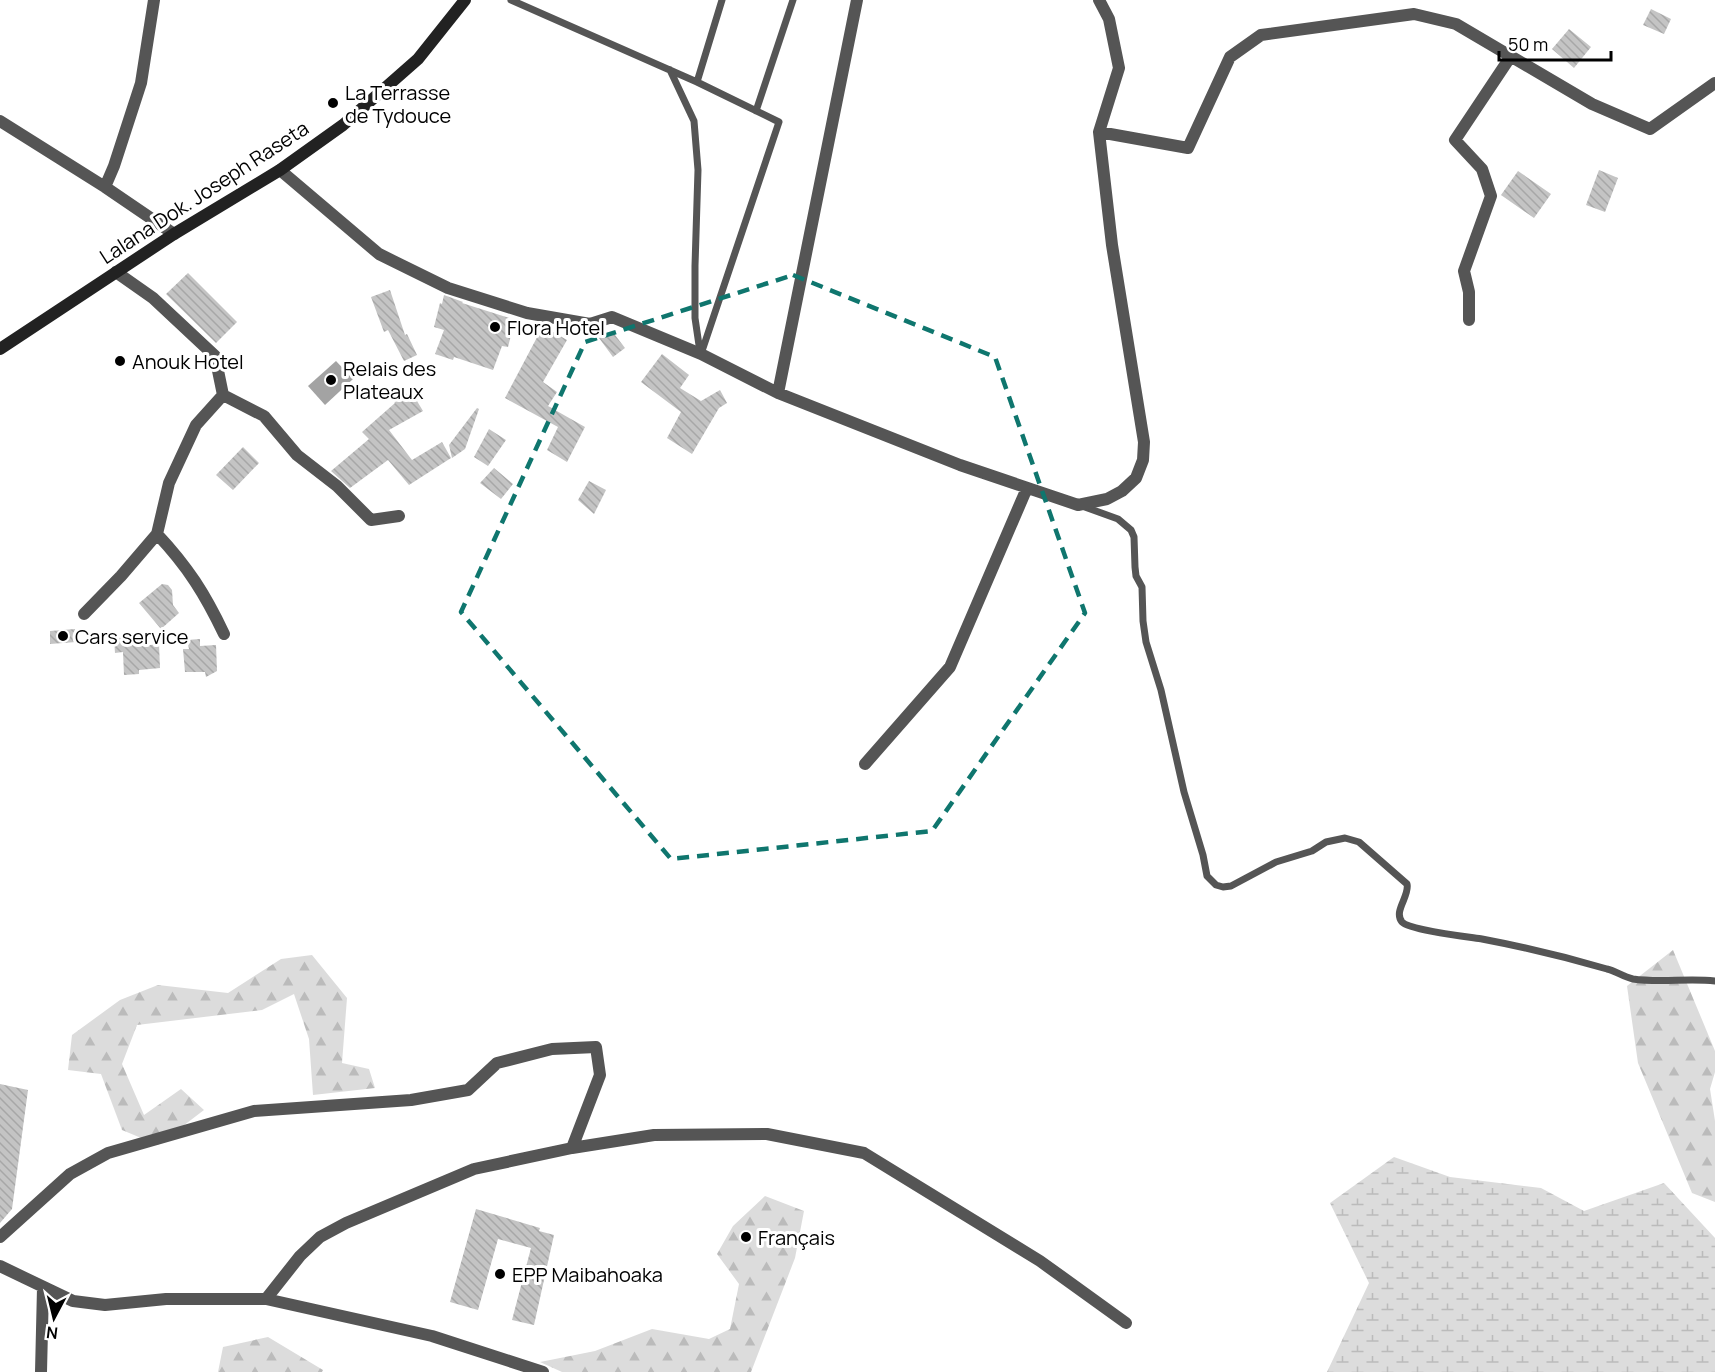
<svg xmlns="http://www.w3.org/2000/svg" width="1715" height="1372" font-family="Manrope,sans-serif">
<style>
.forest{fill:url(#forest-firs)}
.wetland{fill:url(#wetland-marsh)}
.water{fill:#a3a3a3}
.building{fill:url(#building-back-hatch)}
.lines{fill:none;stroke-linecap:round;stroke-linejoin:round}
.lane{stroke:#555;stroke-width:7}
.street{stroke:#555;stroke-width:12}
.secondary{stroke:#222;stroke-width:12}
.marked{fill:none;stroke:#0f766e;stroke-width:4.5;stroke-dasharray:12 8;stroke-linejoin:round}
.poi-dot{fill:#000;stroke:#fff;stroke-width:2}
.labels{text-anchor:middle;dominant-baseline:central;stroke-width:6;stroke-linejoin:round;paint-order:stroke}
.poi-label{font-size:20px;fill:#000;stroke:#fff;text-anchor:start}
.street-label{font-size:20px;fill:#000;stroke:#fff}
</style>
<defs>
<pattern id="forest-firs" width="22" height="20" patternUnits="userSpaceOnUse" patternTransform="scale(1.5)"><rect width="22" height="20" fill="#dcdcdc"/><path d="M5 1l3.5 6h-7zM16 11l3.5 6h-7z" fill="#bbb"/></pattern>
<pattern id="wetland-marsh" width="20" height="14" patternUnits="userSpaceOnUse" patternTransform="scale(1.5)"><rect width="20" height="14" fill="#dcdcdc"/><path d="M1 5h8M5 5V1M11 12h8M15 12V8" fill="none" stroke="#bbb"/></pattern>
<pattern id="building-back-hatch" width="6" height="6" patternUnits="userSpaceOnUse" patternTransform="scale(1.5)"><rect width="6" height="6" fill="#c4c4c4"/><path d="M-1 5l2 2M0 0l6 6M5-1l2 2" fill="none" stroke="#a7a7a7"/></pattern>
</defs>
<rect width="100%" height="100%" fill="#fff"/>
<path class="forest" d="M1673 950 1715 1051V1072L1710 1089 1715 1121V1202L1692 1193 1638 1063 1627 986Z
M312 955 347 998 342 1063 369 1069 375 1088 313 1095 309 1039 294 994 262 1010 137 1025 122 1064 144 1115 181 1089 204 1110 158 1145 122 1130 101 1074 68 1070 72 1035 120 1000 158 985 228 993 281 959Z
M765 1196 804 1211 795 1258 751 1372H562L540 1362 595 1351 652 1329 709 1339 730 1329 739 1284 717 1254 733 1226Z
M268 1337 323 1370 322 1372H218L223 1347Z"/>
<path class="wetland" d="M1394 1157 1450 1177 1541 1188 1584 1211 1664 1183 1715 1238V1372H1327L1369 1283 1330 1203Z"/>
<path class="water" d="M336 361 353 379 325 405 308 386Z"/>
<path class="building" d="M1651 9 1671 19 1664 34 1643 25Z
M1569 29 1591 47 1574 68 1552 49Z
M1599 170 1618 178 1605 212 1586 205Z
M1518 171 1551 194 1534 218 1501 195Z
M188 273 237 322 216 343 166 294Z
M390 290 405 335 407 334 417 355 404 361 388 330 384 332 371 297Z
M444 295 463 302 462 303 512 319 508 329 512 331 508 347 502 346 493 370 454 357 453 360 435 354 444 330 434 327 440 303 442 304Z
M543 326 567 340 543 382 557 392 548 406 585 427 567 462 547 450 558 427 505 398Z
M612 333 615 335 625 348 613 357 599 338Z
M662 354 689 375 680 388 701 401 720 390 727 403 719 408 692 454 667 438 681 412 641 382Z
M411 391 423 411 389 430 412 460 442 442 451 458 409 485 388 460 350 488 331 471 369 439 362 432 395 403 394 401Z
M477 408 479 409 465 449 452 458 449 445Z
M489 429 506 440 488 466 474 457Z
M243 447 259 463 233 490 216 475Z
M494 468 513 484 501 499 480 483Z
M589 481 606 490 594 514 578 500Z
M162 584 168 585 172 590 173 605 179 613 161 629 139 603Z
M75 629 76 642 50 644V631Z
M154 635 141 646 159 644 160 668 139 670V674L124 675 123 652 115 653 114 638Z
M200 639V646L216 645 217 671 206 677 205 672H185L183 649H189L187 640Z
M0 1084 28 1090 12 1209 0 1223Z
M476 1209 540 1228 539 1231 554 1235 534 1325 512 1320 531 1248 498 1239 478 1310 450 1302Z"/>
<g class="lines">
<path class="lane" d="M511 0 697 82 779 122 701 354
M670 70 694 121 698 170 695 266V318L700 352
M697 82 722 0
M756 111 793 0
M1082 506 1118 519 1131 530 1134 537 1135 567 1136 576 1142 587 1143 621 1146 642 1161 690 1184 792 1203 855 1207 876 1216 885 1223 887 1231 886 1276 862 1312 851 1326 842 1345 838 1359 842 1407 884C1410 896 1393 911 1402 922 1409 930 1469 937 1482 939 1524 947 1566 957 1607 969 1616 971 1623 977 1633 979 1659 983 1688 978 1715 981"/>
<path class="street" d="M0 121 105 187 174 234
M1099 132 1188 148 1230 57 1261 35 1414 14 1456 24 1592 104 1650 129 1715 83
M280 170 379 254 448 288 527 313 590 324 612 317 701 354 778 393 960 465 1078 505 1107 499 1122 491 1136 478 1143 460 1144 442 1112 245 1099 132 1119 68 1109 19 1099 0
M105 187 114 166 141 83 154 0
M1469 320V292L1464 271 1491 196 1482 169 1455 140 1511 56
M778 393 857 0
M223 395 264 416 297 455 337 486 371 520 399 516
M157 534C188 567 205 594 224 634
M84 614 121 576 157 534 169 483 196 425 223 395 215 356 153 298 116 272
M865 764 950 667 1027 488
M0 1237 70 1174 108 1153 254 1111 411 1100 468 1090 497 1063 552 1049 596 1047 600 1075 572 1148
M0 1266 73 1301 105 1305 166 1299H266L432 1336 543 1372
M266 1299 300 1256 320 1237 346 1223 474 1169 572 1148 654 1135 767 1134 864 1153 1040 1261 1126 1323
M41 1372 43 1288"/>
<path class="secondary" d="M0 349 174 234 280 170 343 125 418 59 465 0"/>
</g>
<path class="marked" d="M793 275 995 357 1085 613 932 831 671 859 461 612 585 342Z"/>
<g class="poi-dot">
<circle cx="333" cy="103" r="6"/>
<circle cx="495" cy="327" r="6"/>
<circle cx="120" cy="361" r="6"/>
<circle cx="331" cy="380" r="6"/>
<circle cx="63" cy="636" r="6"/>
<circle cx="746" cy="1237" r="6"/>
<circle cx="500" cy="1274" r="6"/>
</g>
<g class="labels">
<g class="poi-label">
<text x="345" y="92">La Terrasse<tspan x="345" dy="23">de Tydouce</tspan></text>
<text x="507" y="327">Flora Hotel</text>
<text x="132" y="361">Anouk Hotel</text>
<text x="343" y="368">Relais des<tspan x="343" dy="23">Plateaux</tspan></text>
<text x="75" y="636">Cars service</text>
<text x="758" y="1237">Français</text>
<text x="512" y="1274">EPP Maibahoaka</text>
</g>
<g class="street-label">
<text transform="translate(204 192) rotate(-33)">Lalana Dok. Joseph Raseta</text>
</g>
</g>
<g transform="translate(54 1318) rotate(187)" stroke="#ffffff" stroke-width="4.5" paint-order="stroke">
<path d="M0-4.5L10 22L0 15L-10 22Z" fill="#000000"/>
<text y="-9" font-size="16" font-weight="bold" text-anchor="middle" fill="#000000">N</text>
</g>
<path d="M1499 51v9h112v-9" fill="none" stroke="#000000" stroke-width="3"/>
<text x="1508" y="51" font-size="18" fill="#000000" stroke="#ffffff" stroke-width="4.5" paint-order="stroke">50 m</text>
</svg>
